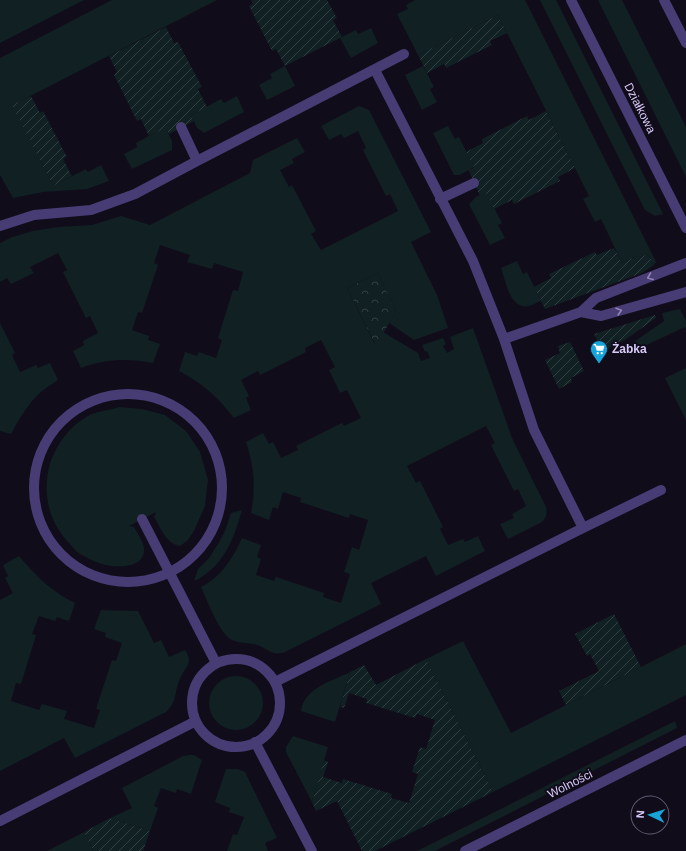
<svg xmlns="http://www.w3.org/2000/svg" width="686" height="851" font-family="Helvetica,sans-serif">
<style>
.grass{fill:#102023}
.park{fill:url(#park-crowns)}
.garden{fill:url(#garden-furrows)}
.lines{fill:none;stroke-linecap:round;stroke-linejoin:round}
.minor{stroke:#483c74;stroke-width:10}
.oneway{stroke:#9083b6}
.labels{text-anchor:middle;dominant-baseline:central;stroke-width:4;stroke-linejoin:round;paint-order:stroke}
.street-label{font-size:12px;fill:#d8caf9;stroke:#110c1a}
.poi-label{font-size:12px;font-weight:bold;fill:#d8caf9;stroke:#110c1a;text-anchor:start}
</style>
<defs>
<pattern id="park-crowns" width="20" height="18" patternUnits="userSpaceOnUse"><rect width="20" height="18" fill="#102023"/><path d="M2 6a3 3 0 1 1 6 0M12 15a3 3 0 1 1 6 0" fill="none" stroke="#323f44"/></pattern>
<pattern id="garden-furrows" width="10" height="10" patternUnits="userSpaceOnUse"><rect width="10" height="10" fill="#102023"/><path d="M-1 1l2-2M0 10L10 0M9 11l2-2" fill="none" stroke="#323f44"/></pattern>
</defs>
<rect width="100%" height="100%" fill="#110c1a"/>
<path class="grass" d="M0 0H84L0 43Z
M112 0H217L13 105 53 186 86 169 88 172 101 165 109 181 87 189 43 192 13 198 0 175V58Z
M415 0H525L656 262 654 265 648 254 639 257V255L622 263 601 219 595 222 583 199 589 196 498 15 418 55 397 14 408 9 406 5Z
M540 0H556L663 214 655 216 645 210Z
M598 0H622L686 127V177Z
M371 28 378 43 351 58 340 38 356 30 358 34Z
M285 66 295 86 267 100 259 85 272 78 270 74Z
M423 66 434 87 430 89 437 102 422 110 405 75Z
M237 96 244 112 204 133 197 128 191 115 221 99 224 103Z
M359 106 369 110 431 232 411 242 437 295 448 328 414 340 389 323 396 311 378 273 347 288 375 345 383 332 418 353 421 361 430 358 427 351 425 352 422 345 443 338 446 344 443 346 447 353 454 349 450 337 473 328 512 438 546 507C547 514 547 519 540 523L508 539 500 524 514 518 512 514 526 506 518 489 514 491 491 445 495 443 486 426 407 466 416 483 420 481 443 527 440 529 448 545 463 539 465 542 478 536 485 551 436 576 426 556 371 583 381 604 285 652C273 656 270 651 260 646 251 642 240 644 232 640 220 635 207 600 201 587 221 577 233 558 242 538L261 545 257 557 261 559 256 575 274 581 276 577 324 593 323 597 341 603 350 574 344 572 352 547 359 550 368 520 350 514 349 518 300 502 301 498 283 492 278 509 273 507 269 520 251 513C256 487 254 467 246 442L263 433 269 444 273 442 281 458 298 450 296 446 342 423 344 426 361 418 347 390 340 393 329 370 335 367 321 340 305 348 306 352 260 375 258 371 241 380 249 396 246 398 251 410 234 418C217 396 203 384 179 371L185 352 197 356 199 352 216 358 222 340 218 338 233 290 238 291 243 272 214 263 212 269 187 262 190 255 160 245 154 263 158 265 142 313 138 312 132 330 149 336 148 340 160 344 153 363C128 358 105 359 81 368L73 351 84 345 83 341 98 333 90 316 86 318 63 272 67 270 58 253 30 267 34 273 11 284 7 278 0 282V243L12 237 33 231 58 227 92 225 121 216 150 225 250 173 253 160 297 138 305 152 292 159 294 163 280 170 289 187 292 185 316 231 311 234 321 250 398 211 390 194 386 196 363 150 366 148 358 131 344 138 341 134 329 140 321 126Z
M448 126 455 139 459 137 474 167 460 175H454L433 133Z
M165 127 172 141V150L132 169 124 154 137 147 136 143Z
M486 192 502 223 498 225 505 238 490 245 469 204 476 197Z
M517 261 523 274 527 272 541 301C538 302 533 305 529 306 510 310 506 282 501 268Z
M680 309 686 321V329L685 327 623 356 628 346 664 321 662 313Z
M0 323 15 353 12 355 20 372 36 365 38 368 50 363 58 380C53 383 47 387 42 391 29 402 19 419 11 434L0 431Z
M686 368V420L665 378Z
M119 407 142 409 165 415 186 431 200 452 208 480 205 506 194 531 187 541 180 546C166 544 161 528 154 517L156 512 129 526 134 527C137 533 144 542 144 549 145 569 115 568 102 564 94 562 84 556 77 552 74 549 70 544 67 541 48 519 42 492 50 464 56 444 72 423 92 414 100 411 110 410 119 407Z
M242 510C234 539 223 568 194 581L198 569 209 558 218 544 225 531 231 513Z
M19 556C36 576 52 592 75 603L69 621 57 617 55 621 39 616 32 634 36 635 21 684 16 683 11 701 39 710 42 704 67 711 64 719 94 728 100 710 96 709 112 660 116 661 122 643 105 637 106 633 94 629 101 610 138 611 154 643 161 640 169 657 185 650C188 654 190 659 188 665 185 670 181 675 179 681 174 694 177 702 166 712L75 758 64 738 0 771V600L13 593 5 578 8 576 3 565Z
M463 641 511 733 686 644V695L493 792 426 659Z
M350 672 335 722 301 711C304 688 332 681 350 672Z
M209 703a27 27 0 1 1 54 0a27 27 0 1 1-54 0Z
M675 721 677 728 435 851H417Z
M293 736 328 747 312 802 286 752V747Z
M190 755H194L202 760 191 794 177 789 176 793 161 788 154 806 158 808 150 831 110 818 132 808 122 788 183 756Z
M226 769H238L245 772 277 838 265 843 268 851H227L233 834 237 835 244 817 229 812 230 808 215 802Z
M84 832 93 851H47Z"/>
<path class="park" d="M378 273 396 311 376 346 347 288Z"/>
<path class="garden" d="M251 0H327L337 18 333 20 342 37 285 66 276 49 272 51 249 6 253 4Z
M498 15 507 33 490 41 492 45 446 68 444 64 427 73 418 55Z
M166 27 174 43 178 42 202 87 198 89 207 107 191 115 194 121 169 134 165 128 149 136 141 119 137 121 114 75 117 72 109 56Z
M31 96 40 113 43 111 67 157 63 159 72 176 53 186 12 105Z
M546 111 575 168 558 177 560 181 514 204 512 200 494 209 486 193 480 196 469 171 474 167 466 152 483 143 482 139 527 116 529 120Z
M614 248 622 263 639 255 640 257 648 254 654 265 642 273 545 309 534 287 551 278 549 274 595 252 597 255Z
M655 315 656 318 625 340 603 351 594 334Z
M570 342 584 371 571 378 572 382 559 389 545 360 560 353 558 346Z
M614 614 641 667 566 705 559 691 599 671 590 654 587 656 575 634Z
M426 659 493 792 375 851H362L337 801 316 811 312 802 324 760 328 762 323 777 342 783 343 779 392 794 391 798 409 803 418 774 412 772 420 747 426 749 435 720 417 714 415 718 366 703 367 699 349 693 344 708 340 707 350 672 364 665 376 685Z
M110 818 150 831 143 851H93L84 832Z"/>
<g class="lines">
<path class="minor" d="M571 0 686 228
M664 0 686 43
M181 127 197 161
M440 199 474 183
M0 226 34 215 91 210 135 194 197 161 404 54
M581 312 601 316 686 292
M504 339 581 312 596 298 686 263
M34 488a94 94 0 1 1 188 0a94 94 0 1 1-188 0Z
M142 519 216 663
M583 528 661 490
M192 703a44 44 0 1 1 88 0a44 44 0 1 1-88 0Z
M275 682 583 528 534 430 504 339 473 261 375 70
M255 742 312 851
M0 821 196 721
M465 851 686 740"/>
</g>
<defs><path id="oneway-chevron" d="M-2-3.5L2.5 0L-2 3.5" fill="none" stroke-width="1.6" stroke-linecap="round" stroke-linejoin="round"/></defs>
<g class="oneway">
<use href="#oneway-chevron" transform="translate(650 277) rotate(159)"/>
<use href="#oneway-chevron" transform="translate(619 311) rotate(-16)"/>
</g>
<defs>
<g id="supermarket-pin" transform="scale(0.9)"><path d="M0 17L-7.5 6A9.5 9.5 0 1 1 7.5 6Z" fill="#17a4d9" stroke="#110c1a"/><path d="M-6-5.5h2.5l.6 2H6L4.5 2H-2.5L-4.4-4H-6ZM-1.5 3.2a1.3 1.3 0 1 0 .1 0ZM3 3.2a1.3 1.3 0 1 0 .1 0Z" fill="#fff"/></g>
</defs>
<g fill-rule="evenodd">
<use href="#supermarket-pin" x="599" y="349"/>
</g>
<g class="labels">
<g class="street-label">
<text transform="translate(640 108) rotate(63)">Działkowa</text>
<text transform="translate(570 784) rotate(-27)">Wolności</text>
</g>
<g class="poi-label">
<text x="612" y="349">Żabka</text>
</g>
</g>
<g transform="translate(650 815) rotate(274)"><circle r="19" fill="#110c1a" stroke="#615873"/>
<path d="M0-3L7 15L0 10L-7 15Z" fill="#17a4d9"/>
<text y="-6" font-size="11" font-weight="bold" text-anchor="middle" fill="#d8caf9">N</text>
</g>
</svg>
